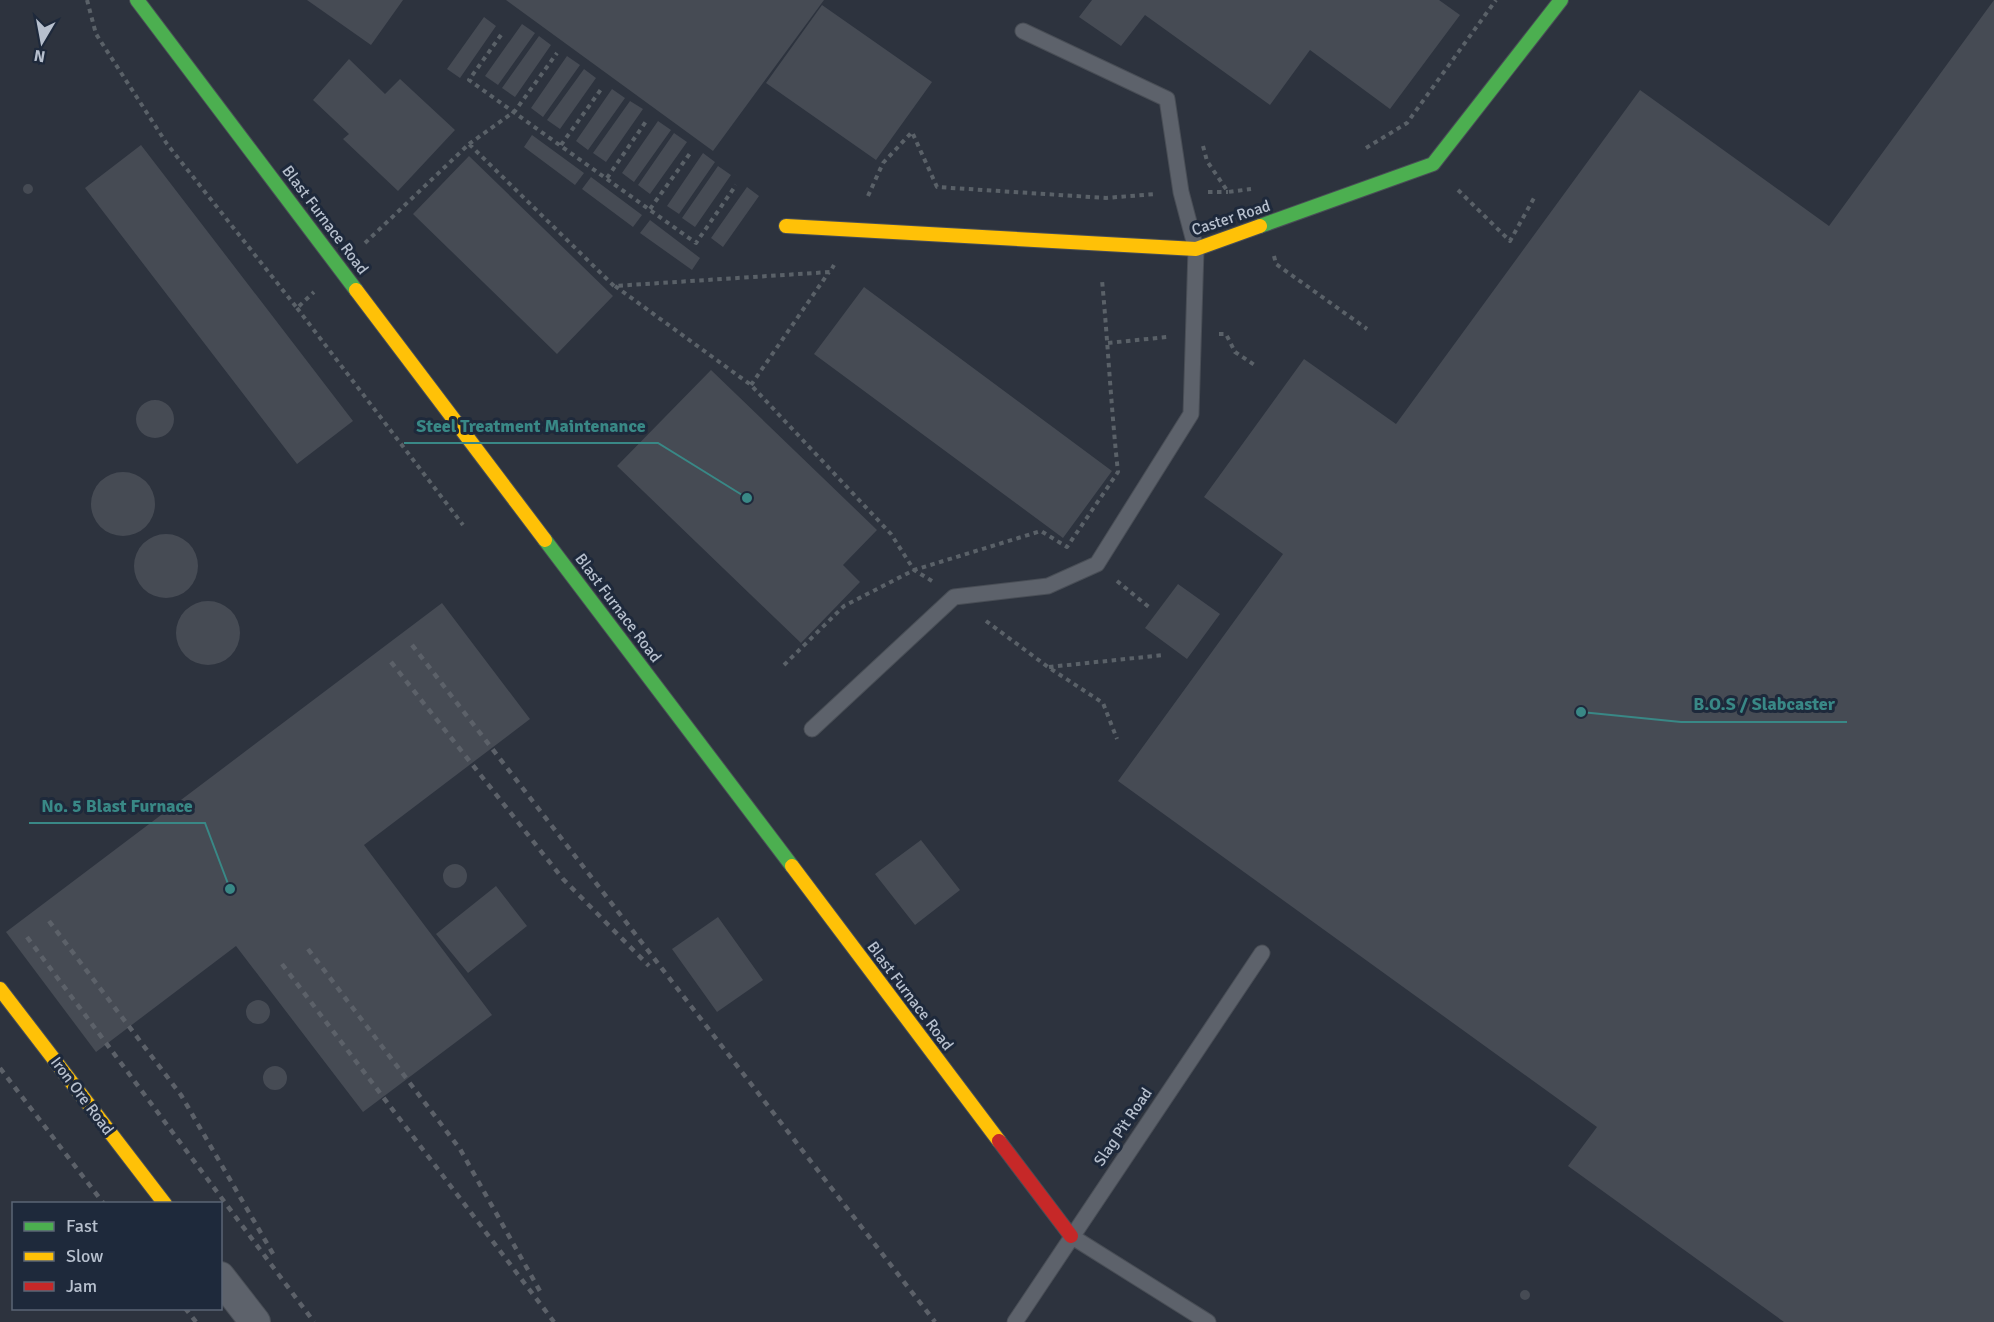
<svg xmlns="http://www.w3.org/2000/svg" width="1994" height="1322" font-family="Signika,sans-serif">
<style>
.building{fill:#464b54}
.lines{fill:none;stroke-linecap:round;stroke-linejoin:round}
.lane-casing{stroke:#494e56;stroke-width:17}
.street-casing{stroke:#494e56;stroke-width:32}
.fast-casing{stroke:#494e56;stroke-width:16}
.slow-casing{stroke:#494e56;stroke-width:16}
.jam-casing{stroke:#494e56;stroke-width:16}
.path{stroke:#5a6168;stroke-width:4;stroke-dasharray:4.5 4.5;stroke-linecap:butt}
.lane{stroke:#5d626b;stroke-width:15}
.street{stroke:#5d626b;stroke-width:30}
.fast{stroke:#4caf50;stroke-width:14}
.slow{stroke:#ffc107;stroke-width:14}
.jam{stroke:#c62828;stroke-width:14}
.rail{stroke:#5c6169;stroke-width:4.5;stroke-dasharray:6 6;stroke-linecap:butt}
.labels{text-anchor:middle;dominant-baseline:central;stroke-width:6;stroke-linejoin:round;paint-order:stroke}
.street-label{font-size:16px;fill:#b7c0ce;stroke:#1e293b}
.leader{fill:none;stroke:#398886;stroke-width:2}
.callout-dot{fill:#398886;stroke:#1e293b;stroke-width:2}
.callout-label{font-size:18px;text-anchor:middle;font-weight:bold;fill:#398886;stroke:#1e293b;stroke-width:6;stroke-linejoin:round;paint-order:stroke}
</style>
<rect width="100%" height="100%" fill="#2d333e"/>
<path class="building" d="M307 0H403L371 45Z
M506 0H824L713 151Z
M1092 0H1439L1460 15 1390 109 1310 50 1270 105 1145 15 1121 46 1079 17Z
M1994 0V1322H1784L1568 1166 1597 1127 1118 781 1283 554 1204 497 1304 359 1396 424 1640 90 1829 226Z
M822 5 932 82 876 160 766 83Z
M484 17 496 26 460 78 447 69Z
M522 24 535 33 498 85 485 76Z
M539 36 551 45 515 97 502 88Z
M567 56 580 65 543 117 531 108Z
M349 59 385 94 400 79 455 130 398 191 343 139 349 134 313 100Z
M584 69 596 78 560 129 547 120Z
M612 89 625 98 588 150 576 141Z
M630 101 643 109 606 162 593 153Z
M658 121 671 130 634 182 622 173Z
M674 133 687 142 650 194 638 185Z
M532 135 584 173 575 185 524 147Z
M141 145 353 421 297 464 85 188Z
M703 153 715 162 679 214 667 206Z
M469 156 613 296 557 354 413 214Z
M718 166 731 175 695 227 682 218Z
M591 177 642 215 633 227 582 189Z
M23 189a5 5 0 1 1 10 0a5 5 0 1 1-10 0Z
M747 187 759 196 723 247 711 238Z
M650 220 700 258 692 270 640 233Z
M864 287 1112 471 1063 538 814 354Z
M711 370 877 530 843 565 860 582 801 643 617 466Z
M136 419a19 19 0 1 1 38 0a19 19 0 1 1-38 0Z
M91 504a32 32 0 1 1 64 0a32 32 0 1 1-64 0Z
M134 566a32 32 0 1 1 64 0a32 32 0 1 1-64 0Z
M1178 584 1220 614 1187 659 1145 628Z
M176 633a32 32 0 1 1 64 0a32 32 0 1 1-64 0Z
M442 603 530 719 364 845 492 1015 363 1112 236 946 96 1052 6 932Z
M921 840 960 890 915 925 875 874Z
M443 876a12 12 0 1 1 24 0a12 12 0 1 1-24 0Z
M496 886 527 926 468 973 436 934Z
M718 917 763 980 717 1012 672 949Z
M246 1012a12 12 0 1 1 24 0a12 12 0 1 1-24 0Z
M263 1078a12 12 0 1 1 24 0a12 12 0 1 1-24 0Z
M1520 1295a5 5 0 1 1 10 0a5 5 0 1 1-10 0Z"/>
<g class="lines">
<g class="lane-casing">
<path id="lane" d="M812 729 954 597 1048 586 1097 564 1191 414 1196 249 1181 192 1167 99 1023 31
M1071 1236 1208 1322
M1015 1322 1262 953"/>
</g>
<g class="street-casing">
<path id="street" d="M220 1277 255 1322"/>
</g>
<g class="fast-casing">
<path id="fast" d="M137 0 356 290
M1260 226 1433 164 1561 0
M545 540 792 866"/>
</g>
<g class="slow-casing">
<path id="slow" d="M786 226 1196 249 1260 226
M356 290 545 540
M792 866 999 1141
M0 989 165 1204"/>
</g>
<g class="jam-casing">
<path id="jam" d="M999 1141 1071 1236"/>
</g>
<path class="path" d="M87 0 96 34 167 144 297 308 314 292
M501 35 469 80 696 243 736 185
M469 144 515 111 557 53
M561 145 602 88
M1203 146 1207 161 1228 192 1251 189
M1366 148 1407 123 1496 0
M607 178 647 120
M1458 190 1510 241 1534 198
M1208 192H1228
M868 196 883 163 912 132 937 187 1106 198 1155 194
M650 209 691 152
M365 243 469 144 614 286 830 272 834 265
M1274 256 1276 264 1367 329
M615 286 751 385 891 534 914 570 932 581
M297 308 463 525
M1219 334H1226L1235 352 1256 366
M1108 343 1167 337
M751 385 829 272
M1117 581 1150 608
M986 621 1048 667 1103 703 1117 739
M784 665 844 606 914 570 1041 531 1067 547 1118 472C1111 408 1108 344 1102 280
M1049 667 1164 655"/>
<use href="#lane" class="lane"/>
<use href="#street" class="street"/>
<use href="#fast" class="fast"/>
<use href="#slow" class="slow"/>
<use href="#jam" class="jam"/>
<path class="rail" d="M412 645 935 1322
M391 662 563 879 649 966
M49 921 181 1095 276 1259
M27 937 314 1322
M308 949 460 1149 541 1293
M282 964 554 1322
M0 1068 104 1204
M185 1308 196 1322"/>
</g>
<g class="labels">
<g class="street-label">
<text transform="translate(1231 218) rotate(-18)">Caster Road</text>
<text transform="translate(325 220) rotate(53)">Blast Furnace Road</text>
<text transform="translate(618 608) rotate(53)">Blast Furnace Road</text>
<text transform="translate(910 996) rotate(53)">Blast Furnace Road</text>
<text transform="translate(82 1096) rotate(53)">Iron Ore Road</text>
<text transform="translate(1123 1127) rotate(-56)">Slag Pit Road</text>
</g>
</g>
<path class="leader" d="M747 498L658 443H404M1581 712L1681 722H1847M230 889L205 823H29"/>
<g class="callout-dot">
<circle cx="747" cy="498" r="6"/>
<circle cx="1581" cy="712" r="6"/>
<circle cx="230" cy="889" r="6"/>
</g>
<g class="callout-label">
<text x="531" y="432">Steel Treatment Maintenance</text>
<text x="1764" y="710">B.O.S / Slabcaster</text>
<text x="117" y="812">No. 5 Blast Furnace</text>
</g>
<rect x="12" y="1202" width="210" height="108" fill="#1e293b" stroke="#5b6576" stroke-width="1.5"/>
<rect x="24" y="1222" width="30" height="9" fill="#4caf50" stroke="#5b6576" stroke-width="1.5"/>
<text x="66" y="1232" font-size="18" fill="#b7c0ce">Fast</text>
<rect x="24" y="1252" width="30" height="9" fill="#ffc107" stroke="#5b6576" stroke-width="1.5"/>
<text x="66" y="1262" font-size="18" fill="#b7c0ce">Slow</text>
<rect x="24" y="1282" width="30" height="9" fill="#c62828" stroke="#5b6576" stroke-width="1.5"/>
<text x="66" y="1292" font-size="18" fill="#b7c0ce">Jam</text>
<g transform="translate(42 42) rotate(190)" stroke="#1e293b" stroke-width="4.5" paint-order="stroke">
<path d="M0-4.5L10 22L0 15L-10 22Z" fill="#b7c0ce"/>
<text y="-9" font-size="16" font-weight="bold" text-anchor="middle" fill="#b7c0ce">N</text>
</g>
</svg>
